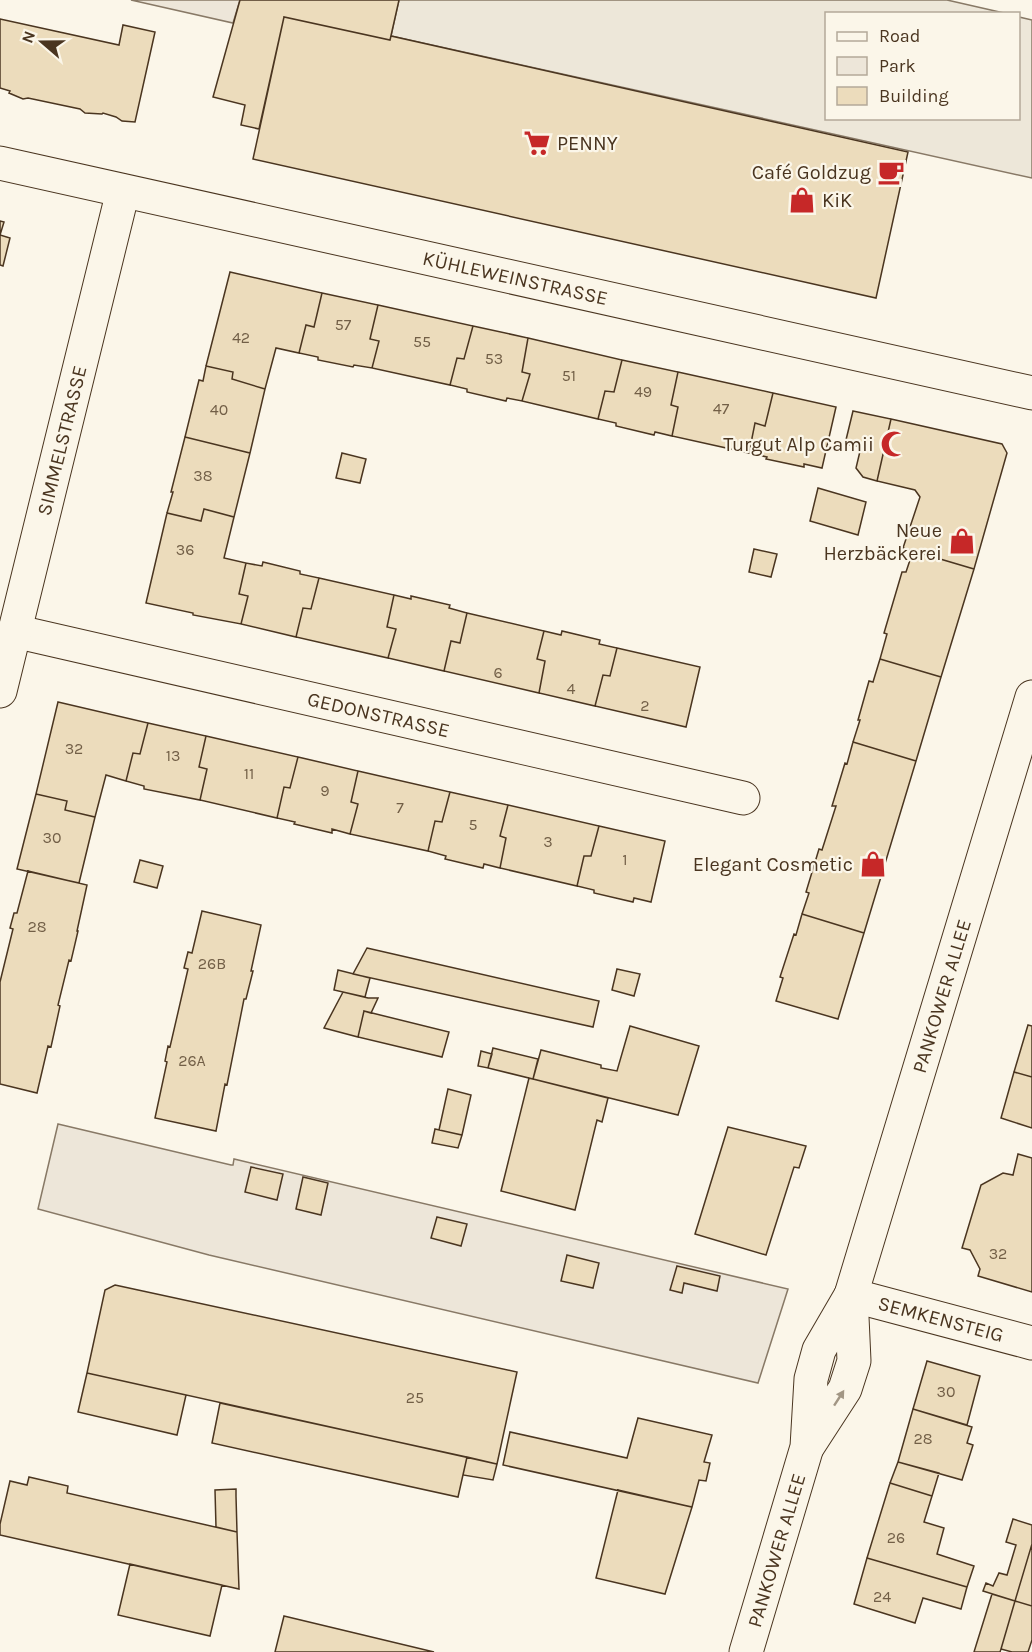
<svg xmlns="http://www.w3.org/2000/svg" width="1032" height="1652" font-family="Karla,sans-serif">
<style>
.green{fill:#ede6d9;stroke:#887966;stroke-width:1.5}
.parking{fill:#ede7d9;stroke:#887966;stroke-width:1.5}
.building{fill:#ecdcbc;stroke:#4a3520;stroke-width:1.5}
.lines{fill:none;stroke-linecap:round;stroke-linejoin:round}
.minor-casing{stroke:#4a3520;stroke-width:35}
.tertiary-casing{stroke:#4a3520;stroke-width:35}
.minor{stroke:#fbf6e9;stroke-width:33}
.tertiary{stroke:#fbf6e9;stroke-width:33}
.oneway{fill:#a29684}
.labels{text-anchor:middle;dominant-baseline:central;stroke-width:4.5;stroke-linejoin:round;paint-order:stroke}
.number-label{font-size:16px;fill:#725f47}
.poi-label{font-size:20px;fill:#4a3520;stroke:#fbf6e9;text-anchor:end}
.street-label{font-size:20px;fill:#4a3520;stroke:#fbf6e9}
</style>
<rect width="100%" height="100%" fill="#fbf6e9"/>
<path class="green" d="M131 0H240L233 23Z
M58 1124 231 1165H233L234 1159 788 1289 758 1383 209 1255 38 1209Z"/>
<path class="parking" d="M399 0H947L1004 13 826 14V118H1018L1019 17 1032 20V178L391 36Z"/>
<path class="building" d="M240 0H399L390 40 284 17 259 129 241 125 245 105 213 97Z
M284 17 390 40 391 36 908 152 876 298 253 159Z
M0 19 119 45 123 25 155 32 135 122 122 121 116 117 103 113 102 114 85 113 80 109 28 98 23 99 9 93 10 91 0 88Z
M0 221 4 222 0 235 10 238 3 266 0 265Z
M230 272 322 293 314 327 306 325 299 353 276 348 265 389 232 379 233 372 206 366Z
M322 293 378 305 370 339 379 341 372 368 354 365 353 367 318 360V357L299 353 306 325 314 327Z
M378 305 473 326 464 359 457 358 450 385 372 368 379 341 370 339Z
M473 326 528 338 522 372 530 374 522 401 507 398 506 401 467 392V389L450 385 457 358 464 359Z
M528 338 622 360 614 392 605 391 598 419 522 401 530 374 522 372Z
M622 360 678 372 671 405 678 407 672 436 655 432 654 435 616 426V423L598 419 605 391 614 392Z
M206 366 233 372 232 379 265 389 250 453 185 437 199 380 203 381Z
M678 372 773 393 765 426 755 423 749 453 672 436 678 407 671 405Z
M773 393 836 407 822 468 804 464V467L766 459 767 457 749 453 755 423 765 426Z
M853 411 891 419 877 481 863 477 856 468 861 447 845 444Z
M891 419 1002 444 1007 453 974 569 903 548 920 497 915 490 877 481Z
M185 437 250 453 234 517 204 509 201 521 167 513 173 492H171Z
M342 453 366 459 360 483 336 478Z
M818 488 866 502 858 535 810 521Z
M204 509 234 517 224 558 246 563 239 594 248 596 241 624 193 615V613L146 603 167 513 201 521Z
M754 549 777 554 771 577 749 572Z
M913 551 974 569 941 677 880 659 887 634 884 633 902 572H906Z
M263 562 300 571V574L319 578 311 609 303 608 296 637 241 624 248 596 239 594 246 563 262 566Z
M319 578 394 595 387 627 396 629 388 658 296 637 303 608 311 609Z
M394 595 411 599V596L450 605 449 608 467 613 460 643 451 641 444 671 388 658 396 629 387 627Z
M467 613 544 631 537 659 545 661 539 693 444 671 451 641 460 643Z
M544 631 561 635 562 631 600 640 599 644 617 648 610 676 603 675 595 706 539 693 545 661 537 659Z
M617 648 700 667 686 727 595 706 603 675 610 676Z
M880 659 941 677 916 761 853 742 860 720H858L869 681 873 682Z
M58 702 148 723 140 754 133 753 126 781 106 775 95 817 65 810 67 801 36 794Z
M148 723 206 736 199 767 207 769 200 800 144 789V786L126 781 133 753 140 754Z
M206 736 298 757 290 788 284 787 277 818 200 800 207 769 199 767Z
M853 742 916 761 864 933 802 914 809 893 806 892 819 849 822 850 836 806H832L845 763 847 764Z
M298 757 358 771 351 802 358 804 350 834 332 829V833L294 824 295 822 277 818 284 787 290 788Z
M358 771 450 792 442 822 435 821 428 851 350 834 358 804 351 802Z
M450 792 508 805 500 836 506 838 500 868 484 864 483 868 445 859 446 856 428 851 435 821 442 822Z
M36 794 67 801 65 810 95 817 79 883 17 869Z
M508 805 599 826 591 856H584L577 886 500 868 506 838 500 836Z
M599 826 665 841 651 902 634 898 633 902 594 893V890L577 886 584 856H591Z
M140 860 163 866 157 888 134 882Z
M28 871 87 885 77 931H78L71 961 69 960 58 1005 60 1006 51 1047 48 1046 37 1093 0 1084V982L13 929 10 928 14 913H17Z
M202 911 261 925 251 971H253L246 999H244L227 1085 225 1084 216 1131 155 1118 167 1062 165 1061 168 1046 170 1047 188 969 184 968 188 952 192 953Z
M802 914 864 933 838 1019 776 1001 783 978 780 977 794 934 796 935Z
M367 948 599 1001 593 1027 353 974Z
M617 969 640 974 634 996 612 990Z
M338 970 370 978 365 997 334 990Z
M343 992 368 998H378L371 1013 364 1011 358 1037 324 1028Z
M364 1011 449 1032 442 1057 358 1037Z
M1028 1025 1032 1026V1077L1014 1072Z
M630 1026 699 1046 678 1115 533 1079 541 1050 601 1065V1068L617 1071Z
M493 1048 538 1059 533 1079 488 1068Z
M481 1051 492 1054 488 1068 478 1066Z
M1014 1072 1032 1077V1128L1001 1118Z
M529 1078 608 1098 602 1122 597 1120 575 1210 501 1191Z
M448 1089 471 1095 462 1135 439 1130Z
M728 1127 806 1146 799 1168 794 1167 766 1255 695 1234Z
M435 1129 462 1135 458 1148 432 1143Z
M1018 1154 1032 1158V1292L978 1276 980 1269 970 1250 962 1248 981 1185 1003 1173 1013 1175Z
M251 1167 283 1174 277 1200 245 1192Z
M303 1177 328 1183 321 1215 296 1209Z
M437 1217 467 1224 461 1246 431 1238Z
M567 1255 599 1263 593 1288 561 1281Z
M677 1266 720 1276 717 1291 684 1283 682 1293 670 1290Z
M115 1285 517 1372 497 1464 87 1373 105 1290Z
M927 1361 980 1376 967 1425 913 1409Z
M87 1373 186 1395 177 1435 78 1412Z
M220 1403 467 1457 458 1497 212 1443Z
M913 1409 972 1427 967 1443 973 1445 962 1480 898 1462Z
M638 1418 712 1435 704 1462 710 1463 706 1481 699 1480 692 1507 503 1465 510 1432 627 1458Z
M467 1457 497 1464 493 1480 463 1475Z
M898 1462 939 1473 932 1496 890 1483Z
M29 1477 68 1486 67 1493 237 1532 239 1589 0 1535V1524L10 1481 27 1485Z
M890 1483 932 1496 924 1522 944 1528 937 1554 974 1566 967 1587 867 1558Z
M236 1489V1496L237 1532 216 1527 215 1490Z
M618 1490 692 1507 665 1594 596 1578Z
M1013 1519 1032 1525V1544L1015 1601 983 1591 986 1583 993 1586 999 1573 1007 1575 1016 1545 1006 1542Z
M1032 1544V1606L1015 1601Z
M867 1558 967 1587 961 1609 923 1598 915 1623 854 1604Z
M130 1564 222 1585 210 1636 118 1615Z
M992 1594 1015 1601 1001 1649 1000 1652H974Z
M1015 1601 1032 1606V1640L1028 1652H1012L1001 1649Z
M284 1616 434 1652H275Z"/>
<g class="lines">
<g class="minor-casing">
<g id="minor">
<path id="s1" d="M0 163 1032 393"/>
<path id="s2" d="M14 631 743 798"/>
<path id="s3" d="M0 691 123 191"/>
<path id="s4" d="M851 1295 1032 1343"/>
</g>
</g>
<g class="tertiary-casing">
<g id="tertiary">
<path d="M808 1446 845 1389 854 1361 851 1295"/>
<path id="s5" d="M746 1652 807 1447 811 1379 819 1350 851 1295 1032 697"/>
</g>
</g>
<use href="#minor" class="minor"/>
<use href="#tertiary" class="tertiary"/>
</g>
<defs><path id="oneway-solid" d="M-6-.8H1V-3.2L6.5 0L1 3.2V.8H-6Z" transform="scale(1.5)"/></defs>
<use class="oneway" href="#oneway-solid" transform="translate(839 1398) rotate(-57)"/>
<defs>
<g id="supermarket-bare" transform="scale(2.07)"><path d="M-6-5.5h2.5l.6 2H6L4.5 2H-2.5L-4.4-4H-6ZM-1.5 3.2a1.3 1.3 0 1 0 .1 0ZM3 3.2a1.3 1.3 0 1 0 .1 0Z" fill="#c62828" stroke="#fbf6e9" stroke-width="2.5" paint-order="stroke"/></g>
<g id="cafe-bare" transform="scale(2.07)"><path d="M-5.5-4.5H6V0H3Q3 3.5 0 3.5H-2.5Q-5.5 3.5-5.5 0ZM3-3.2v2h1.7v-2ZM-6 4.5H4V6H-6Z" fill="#c62828" stroke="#fbf6e9" stroke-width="2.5" paint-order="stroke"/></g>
<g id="shop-bare" transform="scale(2.07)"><path d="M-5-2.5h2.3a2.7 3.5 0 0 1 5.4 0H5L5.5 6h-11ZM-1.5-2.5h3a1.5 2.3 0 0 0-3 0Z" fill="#c62828" stroke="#fbf6e9" stroke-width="2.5" paint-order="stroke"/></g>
<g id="mosque-bare" transform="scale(2.07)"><path d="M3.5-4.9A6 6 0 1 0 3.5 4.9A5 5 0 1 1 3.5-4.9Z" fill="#c62828" stroke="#fbf6e9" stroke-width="2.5" paint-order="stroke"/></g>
</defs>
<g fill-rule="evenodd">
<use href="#supermarket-bare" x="537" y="143"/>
<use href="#cafe-bare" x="891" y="172"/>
<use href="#shop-bare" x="802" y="200"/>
<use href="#mosque-bare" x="894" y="444"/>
<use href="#shop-bare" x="962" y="541"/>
<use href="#shop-bare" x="873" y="864"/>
</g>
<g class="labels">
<g class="number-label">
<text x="343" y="324">57</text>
<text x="241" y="337">42</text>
<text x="422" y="341">55</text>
<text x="494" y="358">53</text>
<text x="569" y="375">51</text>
<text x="643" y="391">49</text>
<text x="721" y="408">47</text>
<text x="219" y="409">40</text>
<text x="203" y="475">38</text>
<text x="185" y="549">36</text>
<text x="498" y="672">6</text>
<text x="571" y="688">4</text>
<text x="645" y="705">2</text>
<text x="74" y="748">32</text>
<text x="173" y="755">13</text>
<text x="249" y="773">11</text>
<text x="325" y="790">9</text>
<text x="400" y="807">7</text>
<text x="473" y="824">5</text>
<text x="52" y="837">30</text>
<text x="548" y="841">3</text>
<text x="625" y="859">1</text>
<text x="37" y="926">28</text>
<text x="212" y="963">26B</text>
<text x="192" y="1060">26A</text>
<text x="998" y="1253">32</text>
<text x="946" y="1391">30</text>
<text x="415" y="1397">25</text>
<text x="923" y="1438">28</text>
<text x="896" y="1537">26</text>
<text x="882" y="1596">24</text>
</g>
<g class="poi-label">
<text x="557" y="143" text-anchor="start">PENNY</text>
<text x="871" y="172">Café Goldzug</text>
<text x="822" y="200" text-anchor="start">KiK</text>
<text x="874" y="444">Turgut Alp Camii</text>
<text x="942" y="530">Neue<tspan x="942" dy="23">Herzbäckerei</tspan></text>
<text x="853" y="864">Elegant Cosmetic</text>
</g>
<g class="street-label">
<text stroke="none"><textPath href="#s1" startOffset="528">KÜHLEWEINSTRASSE</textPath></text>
<text stroke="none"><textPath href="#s3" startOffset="258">SIMMELSTRASSE</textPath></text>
<text stroke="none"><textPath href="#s2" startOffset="374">GEDONSTRASSE</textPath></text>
<text stroke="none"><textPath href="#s5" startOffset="688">PANKOWER ALLEE</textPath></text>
<text stroke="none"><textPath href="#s4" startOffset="93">SEMKENSTEIG</textPath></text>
<text stroke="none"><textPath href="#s5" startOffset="106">PANKOWER ALLEE</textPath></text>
</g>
</g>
<rect x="825" y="12" width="195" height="108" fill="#fbf6e9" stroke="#b4a999" stroke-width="1.5"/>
<rect x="837" y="32" width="30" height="9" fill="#fbf6e9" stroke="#b4a999" stroke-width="1.5"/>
<text x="879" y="42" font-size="18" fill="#4a3520">Road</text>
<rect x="837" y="57" width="30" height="18" fill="#ede6d9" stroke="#b4a999" stroke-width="1.5"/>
<text x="879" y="72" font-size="18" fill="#4a3520">Park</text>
<rect x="837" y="87" width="30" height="18" fill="#ecdcbc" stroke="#b4a999" stroke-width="1.5"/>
<text x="879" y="102" font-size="18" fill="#4a3520">Building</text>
<g transform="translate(42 42) rotate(290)" stroke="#fbf6e9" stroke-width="4.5" paint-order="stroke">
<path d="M0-4.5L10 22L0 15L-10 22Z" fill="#4a3520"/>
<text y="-9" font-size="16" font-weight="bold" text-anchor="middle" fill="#4a3520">N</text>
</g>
</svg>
